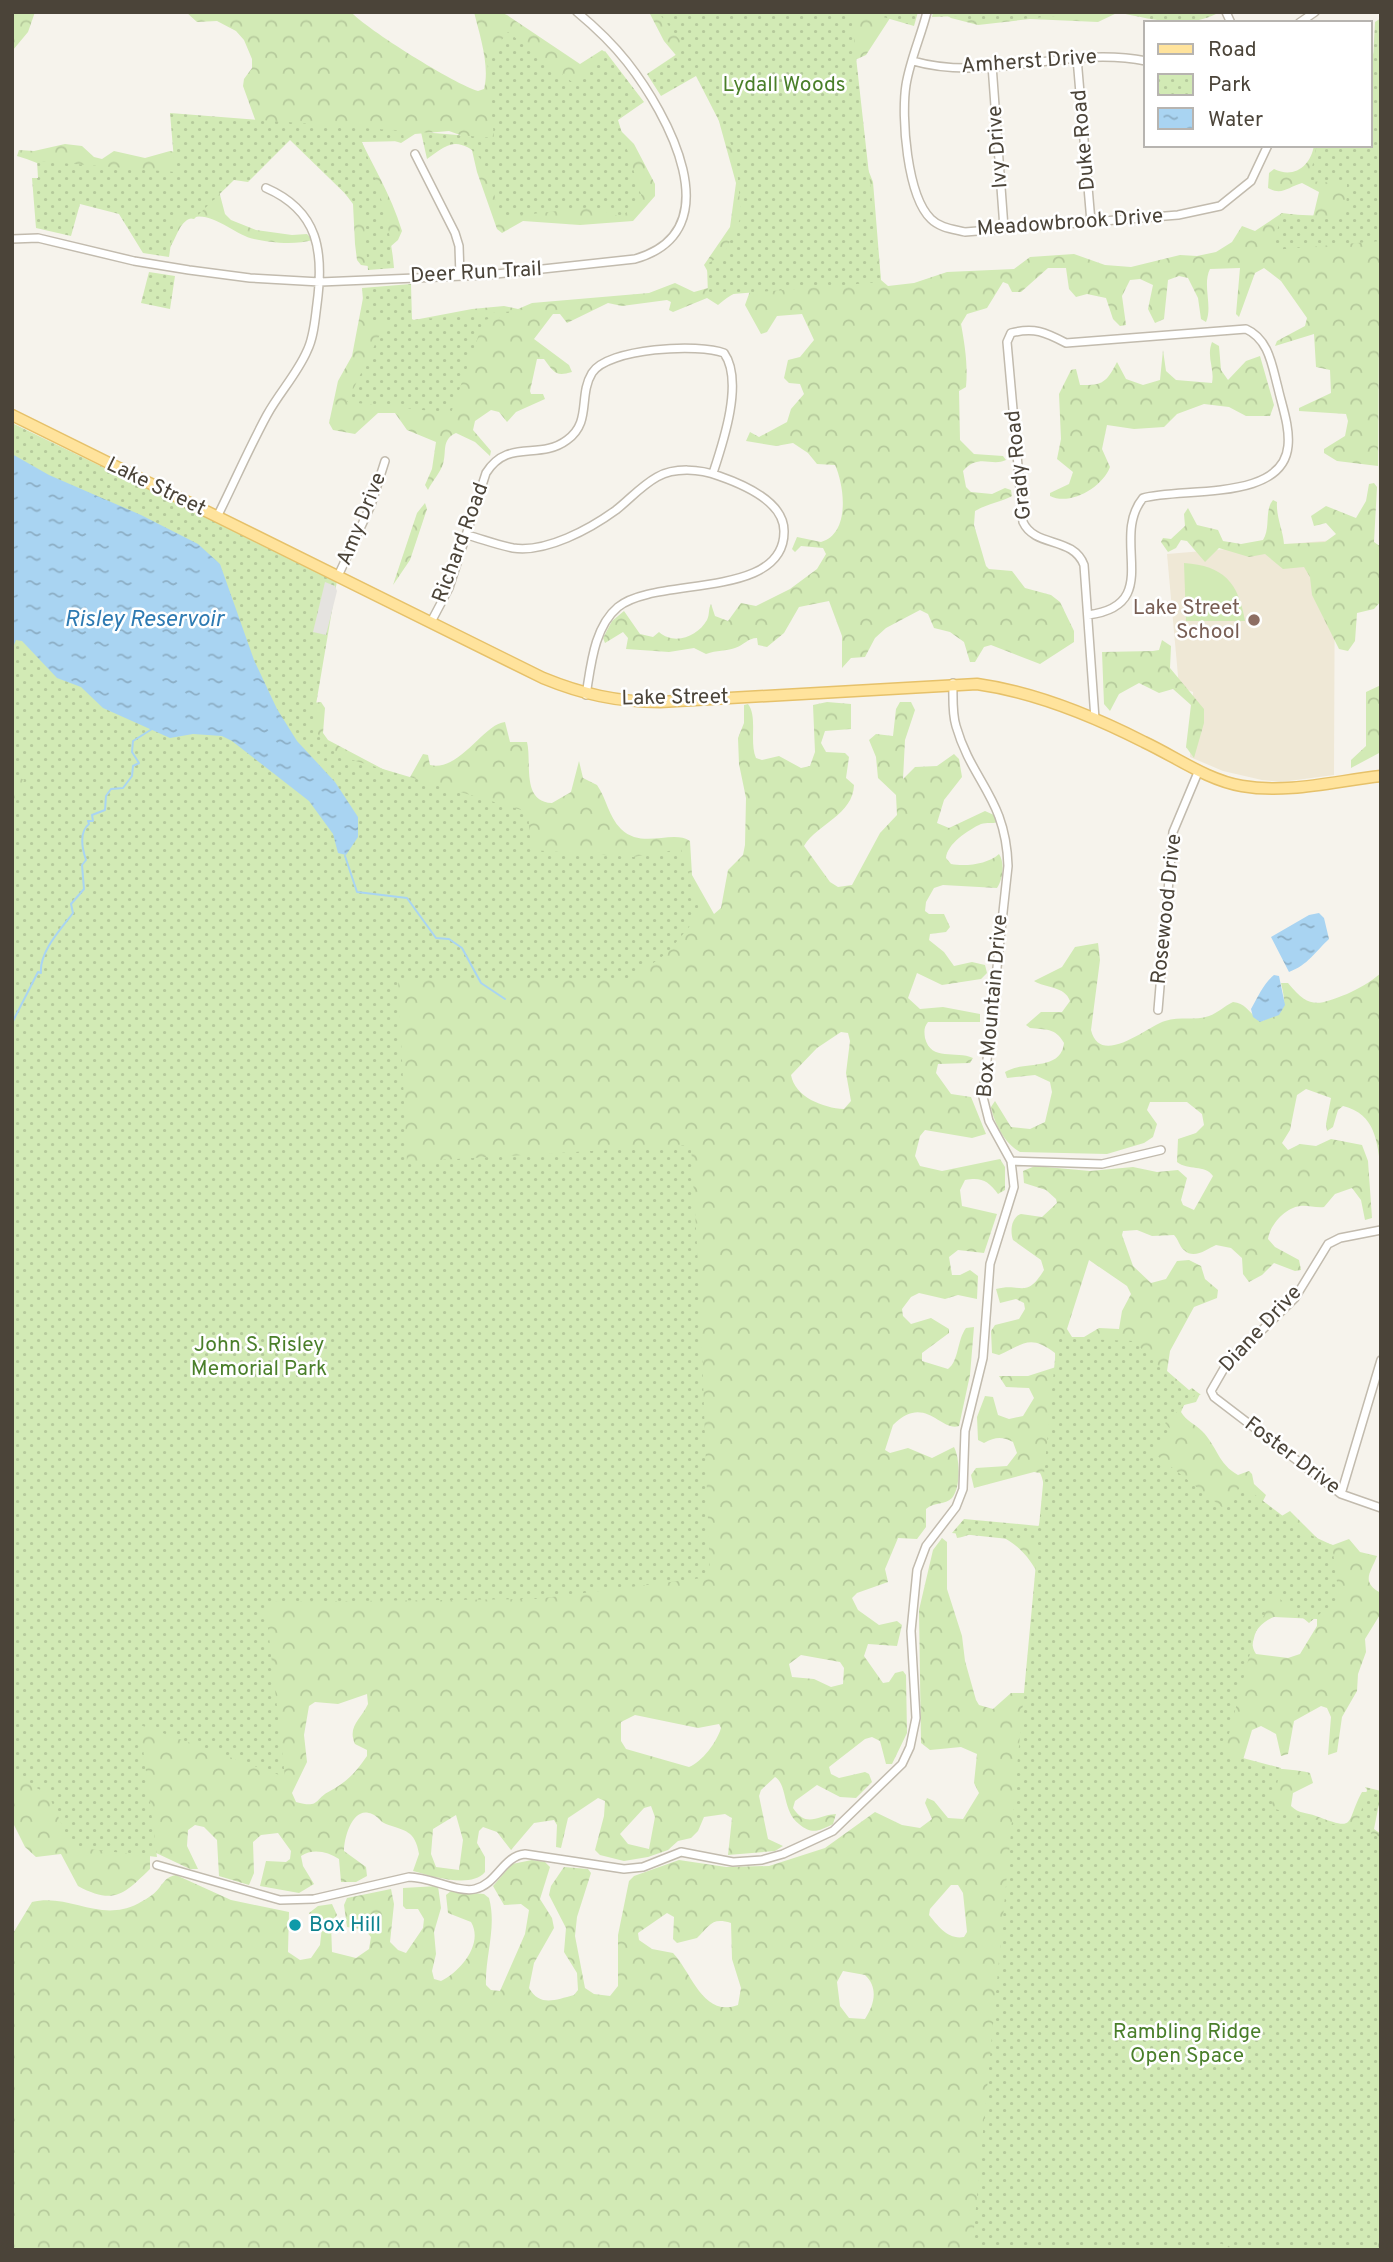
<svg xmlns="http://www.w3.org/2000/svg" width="1393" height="2262" font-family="Overpass,sans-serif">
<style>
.education{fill:#efe8d6}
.forest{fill:url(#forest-crowns);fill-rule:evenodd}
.park{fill:url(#park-dots)}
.pitch{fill:#d2eab5}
.parking{fill:#e5e3e0}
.water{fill:url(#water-ripples)}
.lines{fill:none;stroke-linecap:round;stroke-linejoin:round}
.stream{stroke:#a9d4f2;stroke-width:2}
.minor-casing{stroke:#c2bbae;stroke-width:10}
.major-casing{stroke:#e6c16a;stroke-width:13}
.minor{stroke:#fff;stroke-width:7}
.major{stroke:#ffe39c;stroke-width:10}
.education-dot{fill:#8d6e63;stroke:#fff;stroke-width:2.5}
.culture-dot{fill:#0f9aa8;stroke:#fff;stroke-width:2.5}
.labels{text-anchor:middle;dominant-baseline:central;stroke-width:5;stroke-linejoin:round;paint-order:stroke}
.street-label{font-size:21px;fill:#4b4439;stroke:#fff}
.park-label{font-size:21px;fill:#4a7f2a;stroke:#fff}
.education-label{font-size:21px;fill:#785e54;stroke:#fff;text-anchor:end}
.culture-label{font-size:21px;fill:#0d838f;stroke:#fff;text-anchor:start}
.water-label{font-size:23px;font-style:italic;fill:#2e7ab2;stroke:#fff}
</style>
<defs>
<pattern id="forest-crowns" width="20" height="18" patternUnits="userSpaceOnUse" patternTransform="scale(1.75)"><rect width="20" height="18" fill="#d2eab5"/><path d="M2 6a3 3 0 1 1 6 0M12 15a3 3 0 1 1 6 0" fill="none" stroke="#b6ca9c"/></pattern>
<pattern id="park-dots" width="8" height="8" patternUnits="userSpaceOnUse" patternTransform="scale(1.75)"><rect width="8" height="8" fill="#d2eab5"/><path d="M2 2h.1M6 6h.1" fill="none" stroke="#b6ca9c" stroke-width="1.8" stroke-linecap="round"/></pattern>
<pattern id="water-ripples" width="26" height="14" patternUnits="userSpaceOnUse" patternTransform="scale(1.75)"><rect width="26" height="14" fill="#a9d4f2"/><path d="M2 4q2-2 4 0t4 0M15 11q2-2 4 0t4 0" fill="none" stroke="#8caec5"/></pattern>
</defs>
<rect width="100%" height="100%" fill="#f6f3ec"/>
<path class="education" d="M1335 540 1334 775 1281 782 1262 780 1223 771 1190 757 1193 692 1179 687 1167 554Z"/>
<path class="forest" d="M12 12H35L28 32 13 50Z
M186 12H351C366 29 456 85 478 91L484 89C490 66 480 36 474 12H500L507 15 580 64 602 50 605 52 609 119 634 144 655 184V196L633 221 580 225 523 221 502 233 497 229 477 172 471 146 460 135 449 131 415 134 401 143 355 128C371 163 391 194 402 231L398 240 368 266 361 265 357 260 355 244 353 204 334 179 331 158 256 122 243 86 244 79 252 68V59L244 40 236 31 217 21 197 22Z
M649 12H723L680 60 664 41Z
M773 12H894L866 55 855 60 863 157 873 182 881 280 888 286 914 283 947 272 1014 269 1030 257 1074 254 1105 265 1131 267 1180 255 1197 256 1216 252 1232 242 1242 226 1255 231 1282 213 1313 217 1319 192 1302 183C1288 187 1282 196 1268 188L1269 173 1274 169C1294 179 1311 166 1314 145H1370V62L1381 35 1378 466 1337 461 1324 453V449L1345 436 1348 421 1346 414 1299 411V408L1331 393 1330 370 1316 367 1314 334 1275 346 1277 341 1305 326 1307 318 1281 281 1264 268 1255 273 1239 317 1236 314 1240 268 1210 269C1202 285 1213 306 1206 322L1201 319 1198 298 1188 278 1179 276 1168 280 1164 319 1155 323 1148 309 1153 285 1140 279 1130 280 1122 296 1126 325 1120 326 1113 319 1106 298 1087 294 1076 297 1069 289 1066 268H1048L1021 292H1012L1008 284 1003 282 987 308 967 314 961 324C965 346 968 365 966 387L959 391 960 440 974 454 1003 456 1006 460C991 467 979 453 963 471L966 487 971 492 992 494 1005 488 1011 490 1012 496C1001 502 987 504 975 511L974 525 986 566 989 569 1012 571 1025 588 1051 595 1060 602 1074 631V642L1040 664 991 645 984 647 975 662H970L964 642 950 632 934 628 928 614 920 610 886 628 875 638 865 657 851 658 842 668V636L829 601 799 607 784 633 767 647 758 645 757 638C748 638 744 645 735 648 726 651 717 650 706 654L694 648 669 652 626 649 628 638 623 632 605 643 603 638 612 621 624 611 640 634 653 637 659 632C675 646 698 636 707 620 710 614 708 609 711 604L715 616 728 621 741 603 756 606 790 589 817 569 826 554 823 548 801 546 795 552 792 549 797 537 821 542C850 534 845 487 835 465L817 464 808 453 793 443 776 446 746 441 750 432 759 437 787 422 791 409 804 394 800 384 789 383 784 378 788 360 800 357 814 340 802 314 777 316 767 332 761 334 745 305 750 291C739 288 726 298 718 305L707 298 673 312 669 310 671 302 667 300 622 306 608 303 567 323 560 314H553L534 339 569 365 572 372C555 377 554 372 544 359H537L530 391 531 394H543L545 399 516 412 507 422 499 412 491 410 475 421 473 430 491 451 490 456 475 442 456 433C441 440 447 451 443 464 441 471 432 482 428 490L425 485 432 469 436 442 407 430 395 413H378L355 434 333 430 329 423 338 381 352 356 363 298 414 320 472 309 504 306 518 309 532 303 649 293 675 283 694 292 708 288 713 281 704 265 730 227 736 183 717 114Z
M941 12H1119L1098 22 1030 19 978 25 951 18Z
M65 144 82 146 94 157 102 159 114 151 145 158 170 151 181 153 219 191 225 214 231 220 256 230 292 235 307 234 313 240C296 245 271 243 254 239 235 235 208 208 189 219 178 224 176 241 168 250 126 216 68 170 17 156L19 150 34 151Z
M1212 342 1219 346 1221 370 1228 380 1246 361 1260 356 1274 405 1270 416H1246L1229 407 1204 404 1177 414 1164 427 1134 429 1107 425 1102 449 1110 467C1102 488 1070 506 1050 496V493L1069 484 1073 472 1057 459 1061 439 1059 394 1071 370 1076 369 1080 385C1104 386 1107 381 1117 362L1126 379 1143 385 1160 380 1163 350 1166 371 1176 380 1212 383C1215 369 1206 357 1212 342Z
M1374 483 1377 487 1374 542 1381 547V601L1374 609 1357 613 1355 641 1348 651 1339 649 1312 595 1310 577 1304 567 1283 569 1265 554 1249 557 1219 548 1205 562 1187 541 1181 540 1176 548 1168 552 1161 542 1163 538 1171 539 1185 526 1184 514 1188 508 1197 525 1218 530 1223 541 1241 544 1263 540C1271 527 1264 511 1273 500L1277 502C1276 517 1283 530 1284 544L1325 542 1336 534 1326 523 1314 526 1311 516 1326 506 1356 518 1366 501 1369 484Z
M425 503 427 509 410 560 393 585 417 513Z
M1162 640 1171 646 1170 668 1204 709V723L1194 758 1186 747 1191 705 1173 689 1159 693 1139 683 1119 694 1110 711 1104 704 1102 652 1153 651 1159 650Z
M12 650 308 753 312 703 321 702 325 708 323 733 328 740 394 775 409 779 423 754 428 755 430 765C460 772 483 724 505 722L510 742H527C532 762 521 802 552 803L571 792 579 761 583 778 597 785C607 799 608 816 621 829 643 850 672 829 690 841L692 875 714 914 721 908 728 870 743 855 745 845 746 798 739 764 738 738 744 723V705L748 704C758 717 749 742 756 758L762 760 779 756 801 768 810 766 815 752 813 705 827 702 851 704V729L825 731 821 743 826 752 845 753 849 757 846 778 854 785C853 815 817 824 804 846L830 882 838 887 852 885 880 833 897 815 896 795 878 778 876 757 869 740 876 734 893 736 896 709 900 702H911L915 710 905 740 903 779 915 767 937 766 954 754 959 759 962 777 944 800 937 823 949 828 985 811 994 815 998 822C992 824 987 822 981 824 968 830 947 844 946 858L951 864C966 867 988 864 999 854 1005 863 1003 879 997 888L943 885 934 888 926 902 925 911 929 914H944L950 927 946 932 930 934 929 940 944 952 954 966 972 962 985 965 987 973 981 979 942 985 917 973 908 998 920 1009 943 1007 980 1014V1022H928C924 1027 924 1031 925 1038 931 1062 956 1050 973 1058L970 1063 938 1064 936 1073 951 1094 971 1097 986 1134 972 1138 925 1130 920 1136 915 1156 920 1166 942 1171 1000 1159 1005 1167V1190L998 1194C988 1181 982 1177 965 1180L960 1190 962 1206 997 1214 984 1253 958 1250 949 1257 952 1275H960L970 1270 978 1276 977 1299 958 1295 945 1299 919 1293 911 1297 902 1309 903 1316 911 1324 931 1318 949 1329V1333L922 1353V1361L948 1369C959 1361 957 1340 966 1328L974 1327 970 1375 959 1426C940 1432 925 1393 893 1425L885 1450 890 1453 908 1448 932 1458 954 1447C960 1458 961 1488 952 1498 945 1505 934 1502 926 1509V1527L917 1539 898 1538 885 1569 888 1582 857 1593 852 1598 858 1610 879 1625 897 1621 902 1625 897 1646 868 1644 864 1656 883 1683 889 1682 895 1673 903 1671 906 1675 907 1733 892 1764H886L880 1741 872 1737 865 1739 829 1767 831 1774 839 1778 865 1772 869 1774 872 1782 856 1798 840 1797 817 1785 795 1801 793 1808C807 1829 817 1815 836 1814L833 1824C819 1831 812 1835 799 1824 782 1811 788 1785 775 1777L761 1790 759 1796 768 1839 783 1846 775 1851 728 1855 732 1818 725 1814 704 1817 698 1831 691 1838 678 1841 668 1850 648 1857 624 1861 600 1855 595 1850 604 1816 605 1801 598 1798 568 1818 561 1848 556 1847 557 1825 554 1820 534 1823 511 1850 497 1832 483 1827 479 1831 477 1843 485 1857V1872C471 1889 431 1876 413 1871L419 1854C415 1830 405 1831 386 1824 380 1822 378 1816 372 1814 353 1805 344 1837 344 1851L366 1867 367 1876 356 1882H341L339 1859C328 1852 313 1848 301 1856L303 1866 314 1884 299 1893 260 1886 266 1861 286 1862 290 1859 291 1851 278 1833 261 1835 253 1842 254 1873 249 1885 219 1876 217 1840 204 1827 195 1825 188 1830 187 1846 198 1869H190L154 1852 150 1856V1869C125 1893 115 1906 78 1886L61 1854 36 1857 25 1847 12 1821ZM841 1032 848 1033 850 1041 846 1073 851 1101 844 1109C823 1108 795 1097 791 1075L817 1048ZM801 1655 840 1662 844 1668 843 1684 831 1687 814 1679 792 1677 789 1664ZM367 1694 368 1704C361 1719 347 1727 355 1744L367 1750V1756C356 1772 347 1782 330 1791 314 1799 320 1809 296 1802L292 1793 307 1762 304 1735 309 1706 315 1702 338 1704ZM635 1715 698 1728 719 1724 721 1728C717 1742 702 1762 689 1767L626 1749 621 1741V1722ZM651 1806 655 1817 649 1849 628 1844 620 1834 644 1808ZM456 1815 463 1840 459 1870 436 1867 431 1854 433 1829Z
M1381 685V752L1351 768V760L1366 746V692Z
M1098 943 1100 960 1091 1030C1100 1068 1148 1026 1165 1021 1180 1016 1195 1021 1209 1016 1218 1013 1224 1006 1233 1002 1247 1003 1250 1016 1262 1021 1286 1010 1287 1009 1281 983H1288C1310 1010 1318 1005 1347 994 1360 988 1369 983 1381 973V1170C1377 1142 1376 1114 1343 1106L1338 1110 1333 1127 1327 1131 1326 1124 1331 1098 1306 1089 1297 1095 1290 1130 1282 1143 1288 1150 1300 1144 1316 1146 1331 1139 1362 1145 1368 1161 1372 1218 1365 1220 1361 1200 1352 1188 1335 1194 1324 1207C1316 1208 1307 1205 1300 1206 1285 1208 1270 1225 1268 1239L1275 1247 1299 1260 1301 1270 1295 1271 1274 1263 1262 1275 1249 1282 1243 1274 1242 1258 1231 1248 1216 1245C1207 1249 1194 1260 1184 1250 1179 1246 1179 1240 1174 1235L1152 1236 1137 1230 1123 1231 1122 1235 1133 1266 1151 1283 1166 1279 1177 1261 1189 1260 1201 1266 1205 1279 1218 1290 1217 1298 1194 1307 1170 1351 1167 1371 1189 1390 1200 1394 1196 1402 1184 1405 1181 1412C1186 1421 1195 1424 1202 1431 1217 1446 1218 1464 1238 1475L1249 1471 1252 1474 1254 1484 1266 1495 1259 1509 1280 1517 1290 1511 1320 1541 1333 1545 1349 1539 1360 1552 1377 1556C1371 1572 1360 1582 1381 1593V1613L1365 1639 1366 1652 1358 1674 1357 1691 1342 1717 1337 1752 1328 1755 1331 1717 1327 1708 1321 1706 1294 1721 1288 1754 1281 1756 1276 1734 1261 1726 1252 1730 1243 1760C1262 1771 1289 1767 1310 1773L1313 1783 1293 1793 1291 1806C1299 1814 1306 1812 1316 1816 1358 1832 1345 1823 1362 1792H1369L1380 1799 1374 1829 1381 1834V2250H12V1935L32 1902C64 1894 92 1916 123 1909 132 1908 145 1900 152 1895 162 1888 163 1877 176 1875L231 1900 289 1912 288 1952 300 1960 311 1958 320 1945 322 1927 309 1917V1913L318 1906 332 1904 337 1915 331 1924 332 1952 356 1958 369 1949 371 1937 365 1930 347 1927 344 1905 347 1898 391 1889 394 1904 390 1942 398 1950 406 1953 423 1928 424 1919 418 1909H406L403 1906V1888L438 1886 441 1908 434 1932 436 1954 432 1971 434 1979 441 1981C460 1972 484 1944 471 1922L448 1913 446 1895 451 1891 484 1894 489 1898C497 1927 485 1956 486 1985L491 1990 500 1991 525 1934 529 1910 521 1904 504 1905 493 1886 512 1864 532 1860 545 1862 550 1867 540 1899 552 1918 554 1928 534 1963 529 1988C540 2007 555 2000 574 1995L578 1990 577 1973 564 1952 566 1928 549 1895 551 1886 564 1867 588 1869 591 1873 577 1917 575 1936 585 1988 594 1994 610 1996 618 1986V1935L629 1881 634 1876 679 1860 726 1867 769 1866 825 1848 875 1812 902 1825 920 1828 932 1819 925 1803 927 1798 934 1801 948 1818 963 1819 979 1793 974 1783 977 1754 961 1747 930 1750 921 1743 919 1610 933 1550 942 1538 947 1542V1589L962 1636 965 1661 976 1700 979 1705 993 1709 1011 1693H1034L1040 1579C1030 1555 1008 1532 980 1532 973 1532 965 1537 957 1538L955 1531 964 1522 1037 1528C1045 1518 1047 1485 1040 1473L1034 1472 974 1488 971 1475 976 1468 1007 1466 1017 1453 1013 1442C1002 1436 995 1437 984 1443L978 1440 977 1417 985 1396 993 1397 998 1415 1009 1419 1023 1416 1034 1398 1029 1388 1006 1387 999 1376H1028L1056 1367 1055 1353C1029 1333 1023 1345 999 1355L992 1353 991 1331 995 1325 1019 1319 1025 1309 1024 1303 1016 1299 1000 1303 996 1289C1021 1282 1026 1300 1044 1270L1041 1260 1013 1240C1010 1232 1011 1217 1021 1214L1042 1217 1057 1203 1056 1199 1046 1190 1024 1183 1023 1171 1035 1166 1090 1171 1133 1167 1157 1172 1178 1170 1187 1178 1181 1200 1183 1205 1194 1210 1213 1176C1205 1164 1188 1171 1177 1162L1178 1139 1196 1133 1204 1125 1202 1114 1187 1102H1150L1147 1110 1157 1124 1153 1137 1144 1143 1107 1154 1020 1152C1005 1144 994 1123 991 1107L995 1101 1011 1127 1030 1129 1045 1122 1052 1092 1050 1082 1035 1075 1007 1078 1005 1072C1024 1060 1061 1072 1064 1043 1055 1027 1045 1030 1030 1028L1026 1025 1041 1012H1062L1070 1001C1065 986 1045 988 1034 981L1062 967 1075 947ZM1089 1260 1127 1286 1131 1294 1122 1311 1119 1329 1099 1328 1084 1337H1072L1067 1329ZM1274 1617 1317 1619V1626L1300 1654 1288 1658 1256 1654C1246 1639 1259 1623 1274 1617ZM951 1885H958L963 1893 967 1932 964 1937C948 1940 938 1926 929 1915L930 1909ZM667 1913 674 1917 673 1939 677 1943 697 1938C710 1926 711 1917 731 1923L732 1959 741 1988 738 2005C703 2018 692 1973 673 1953L652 1949 639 1940 638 1933ZM843 1971 865 1975C879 1988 874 2005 865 2019L849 2018 840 2006 837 1982Z"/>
<path class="park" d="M658 12H851L881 282 708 296 707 264 724 254 741 217 736 154 696 76 661 96 647 74 686 48Z
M866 12H918L914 26Z
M933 12H1101L987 22 986 19 966 20 961 16 932 17Z
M1115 12H1215L1216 14C1184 30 1149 18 1115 12Z
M1381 18V241L1273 250 1281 214 1346 217 1347 184 1309 181 1317 145H1370V63L1373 61 1375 22Z
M508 32 572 82 605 51 644 102 618 120 642 198 621 217 592 207 498 218C496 194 487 146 456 144 447 143 434 154 427 159L421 132 494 138 487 58Z
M170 113 403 131 404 141 362 142C378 184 390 223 394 268L368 270 363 211 290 140 248 182 234 180 194 219 175 216 169 257 143 253 119 214 80 204 71 236 36 228 32 178H38L37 161 175 172Z
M149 272 175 276 170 309 141 303Z
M411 284 412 320 516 311 517 314 484 320 451 413 347 402 386 322 365 324 362 288Z
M12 423 337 581 312 728 339 756 528 812 531 850 633 857 681 849 699 908 689 927 667 953 631 979 398 978 407 1162 691 1145 700 1296 710 1577 536 1599 265 1602 285 1777 140 1725 157 1857 72 1847 48 1794 12 1775V811L24 780 12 774Z
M1057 1338 1134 1341 1185 1393 1192 1388 1201 1395H1195L1165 1423 1170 1429 1155 1454 1223 1508 1242 1485 1304 1532 1332 1545 1340 1604 1323 1611 1309 1623 1274 1594 1255 1634 1224 1753 1281 1768 1271 1808 1356 1830 1367 1790 1365 1787 1381 1791 1371 1834 1381 1837V2229L1377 2250H1243L1211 2241V2250H972L1038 1542 952 1533 964 1519 1039 1526Z"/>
<path class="pitch" d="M1184 563C1224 566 1238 582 1245 621H1186Z"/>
<path class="parking" d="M325 582 335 586 337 591 326 635 313 632Z"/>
<path class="water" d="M12 454 49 475 141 515 198 544 220 564 254 660 277 709 297 741 335 782 358 817V837L346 855 338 853 333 834 309 801 232 741 222 736 193 734 170 738 103 708 81 687 57 678 22 641 16 640 12 650Z
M1319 913 1324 918 1329 939C1315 952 1308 965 1289 972L1271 937 1309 915Z
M1274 975 1279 976 1285 1005 1279 1015 1260 1022 1253 1017 1251 1009C1258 997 1263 984 1274 975Z"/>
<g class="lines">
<path class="stream" d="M345 856 357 892 407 898 436 938 449 939 462 948 481 983 505 999
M12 1023 38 972 41 973C39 952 61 929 73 913L71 904 84 889 82 865 86 860C82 848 79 832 89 824L88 821H93L92 815 105 810 106 796 111 789 123 788 132 776 133 766 139 763 132 752 133 741 152 729"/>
<g class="minor-casing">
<path id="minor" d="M927 12C921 36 910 60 906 85 901 117 907 196 931 219 940 228 953 229 965 232L1178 215 1220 206 1251 181 1268 145
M1226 12 1231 23
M1299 23 1315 12
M1077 58 1091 222
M913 61C989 83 1069 45 1146 61
M992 65 1004 228
M415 154 455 233 459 246 460 276
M12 239 38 238 134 261 189 270 250 278 320 282 487 275 635 259C733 231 667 113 627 62 612 43 595 27 577 12
M217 517C234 483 249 448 267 415 279 393 297 374 307 351 314 337 315 319 317 304 324 252 319 211 266 188
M467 535C482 539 497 545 513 548 546 553 590 529 616 510 630 499 641 486 657 477 675 467 700 469 719 476 742 484 784 501 784 531 785 600 655 576 618 607 594 627 591 665 586 695
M338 576 371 505 385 461
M1088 615C1165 605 1109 539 1143 498 1182 487 1283 502 1288 446 1290 427 1282 406 1278 388 1272 366 1269 339 1246 329L1066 343C1045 332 1034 327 1011 333L1007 342 1023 522C1035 548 1073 536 1084 565L1095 719
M431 622 449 588 486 473C508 438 539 461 567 440 592 422 578 396 592 373 607 348 700 343 724 353 744 381 723 443 713 473
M1158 1010 1173 832 1199 770
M1011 1161 1102 1164 1161 1150
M1381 1230 1340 1238 1328 1244 1295 1298 1226 1365 1211 1391 1214 1397 1341 1494 1381 1508
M1341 1494 1381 1360
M157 1865 280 1900 314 1899 409 1877C430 1877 458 1893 475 1889 497 1884 503 1856 525 1854L624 1869 643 1867 681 1852 733 1862 762 1860 783 1854 833 1831 902 1764 910 1747 916 1718 911 1631 917 1570 926 1546 956 1507 963 1489 965 1431 983 1358 990 1264 1014 1187 1011 1161 989 1121 983 1097 1008 866C1006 798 972 782 956 726 952 713 953 697 953 683"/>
</g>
<g class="major-casing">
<path id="major" d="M12 415 543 678C582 694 617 702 660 702L977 684C1034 692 1093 716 1144 742 1176 757 1207 780 1242 786 1288 794 1335 781 1381 776"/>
</g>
<use href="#minor" class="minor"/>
<use href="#major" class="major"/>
</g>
<circle class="education-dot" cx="1254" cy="620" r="7"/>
<circle class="culture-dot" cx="295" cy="1925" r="7"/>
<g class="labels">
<g class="street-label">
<text transform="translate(1029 62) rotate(-4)">Amherst Drive</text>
<text transform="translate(1084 140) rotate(-95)">Duke Road</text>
<text transform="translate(998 147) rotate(-94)">Ivy Drive</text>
<text transform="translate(1070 223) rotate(-4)">Meadowbrook Drive</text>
<text transform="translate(476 273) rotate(-3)">Deer Run Trail</text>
<text transform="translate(1019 465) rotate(-96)">Grady Road</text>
<text transform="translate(156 487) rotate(26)">Lake Street</text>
<text transform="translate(362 519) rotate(-68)">Amy Drive</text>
<text transform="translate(461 543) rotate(-70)">Richard Road</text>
<text transform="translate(675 698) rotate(-1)">Lake Street</text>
<text transform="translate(1167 909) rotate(-84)">Rosewood Drive</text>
<text transform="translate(993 1006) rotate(-85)">Box Mountain Drive</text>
<text transform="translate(1261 1329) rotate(-47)">Diane Drive</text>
<text transform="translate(1292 1456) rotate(37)">Foster Drive</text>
</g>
<g class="park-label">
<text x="784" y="85">Lydall Woods</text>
<text x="259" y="1345">John S. Risley<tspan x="259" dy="24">Memorial Park</tspan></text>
<text x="1187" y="2032">Rambling Ridge<tspan x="1187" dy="24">Open Space</tspan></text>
</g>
<g class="education-label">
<text x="1240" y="608">Lake Street<tspan x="1240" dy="24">School</tspan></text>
</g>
<g class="culture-label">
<text x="309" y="1925">Box Hill</text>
</g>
<g class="water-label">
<text x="144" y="620">Risley Reservoir</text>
</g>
</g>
<rect width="1393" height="2262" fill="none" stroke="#4b4439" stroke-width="28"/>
<rect x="1144" y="21" width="228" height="126" fill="#ffffff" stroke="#b7b4b0" stroke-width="2"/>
<rect x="1158" y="44" width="35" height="10" fill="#ffe39c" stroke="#b7b4b0" stroke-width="2"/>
<text x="1208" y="56" font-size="21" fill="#4b4439">Road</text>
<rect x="1158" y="74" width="35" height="21" fill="url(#park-dots)" stroke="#b7b4b0" stroke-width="2"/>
<text x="1208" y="91" font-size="21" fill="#4b4439">Park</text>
<rect x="1158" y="108" width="35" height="21" fill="url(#water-ripples)" stroke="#b7b4b0" stroke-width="2"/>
<text x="1208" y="126" font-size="21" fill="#4b4439">Water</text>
</svg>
